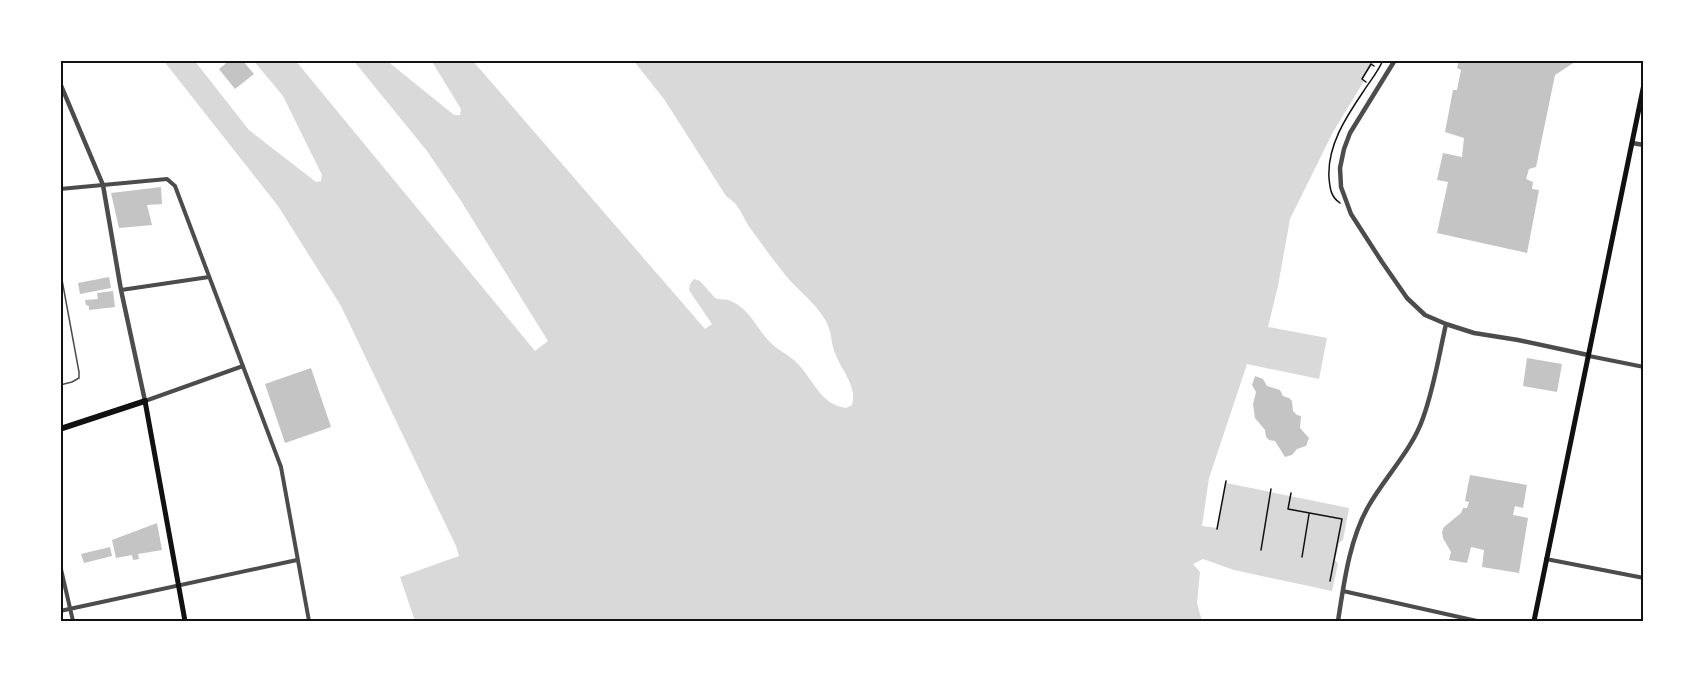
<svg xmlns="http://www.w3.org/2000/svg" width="1704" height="681" font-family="'Roboto Condensed',sans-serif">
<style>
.water{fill:#d9d9d9}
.building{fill:#c4c4c4}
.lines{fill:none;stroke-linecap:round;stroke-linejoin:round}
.path{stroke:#111;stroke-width:1.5}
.service{stroke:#4c4c4c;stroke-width:1.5}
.minor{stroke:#4c4c4c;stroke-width:4}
.tertiary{stroke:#4c4c4c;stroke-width:4.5}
.secondary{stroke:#111;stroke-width:5}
.primary{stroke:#111;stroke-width:6}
.neatline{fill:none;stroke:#111;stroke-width:2}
</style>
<rect width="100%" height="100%" fill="#fff"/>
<path class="water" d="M163 60H194L249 130 316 182 321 181 322 175 283 96 253 60H295L535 351 548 341 461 201 427 151 353 60H386L454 115H460L461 109 431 60H472L705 329 712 324 689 290 690 284 694 279 700 281 715 298C719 300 724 299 728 300 749 307 756 328 770 342 777 350 788 354 796 362 813 378 819 404 846 408L852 405C858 387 841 370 835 353 830 340 833 332 824 318 814 302 799 291 787 277 774 261 760 242 748 225 740 211 740 206 726 196L664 99 633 60H1376L1362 79 1364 81 1333 132 1290 219 1278 286 1268 327 1327 338 1319 379 1247 364 1209 478 1202 526 1217 528 1226 483 1349 508 1343 540 1339 543 1335 560 1338 564 1332 591 1234 570 1203 559 1193 564 1200 572 1197 603 1202 621H415L400 577 459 556 456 546 341 306 278 206Z"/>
<path class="building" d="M230 60H242L254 74 235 89 219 69Z
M1459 60H1578L1555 75 1536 167 1529 169 1526 179 1533 182 1532 189 1539 190 1527 253 1437 233 1448 182 1437 180 1443 153 1462 157 1464 138 1445 132 1453 90H1457L1461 70 1457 68Z
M161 187 162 204 147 205 152 225 119 228 111 193Z
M109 277 111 288 80 294 78 283Z
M113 291 115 307 89 310V306L86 305 85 300 98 299 97 293Z
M1527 358 1562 364 1557 392 1523 386Z
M311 368 331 427 285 443 265 384Z
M1255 376 1263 379 1267 386 1280 390 1283 396 1289 398 1292 401 1293 411 1297 415 1301 416 1300 428 1309 438 1306 446 1297 449 1292 455 1285 457 1275 441 1269 440 1266 437 1265 430 1255 418 1253 404 1256 392 1252 385Z
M1470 475 1527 485 1523 508 1515 506 1513 515 1528 518 1519 573 1482 567 1484 550 1471 547 1467 563 1449 560 1451 552 1443 538 1442 532 1444 527 1461 513 1463 508H1467L1469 502 1465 501Z
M157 523 162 550 138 554 139 559 133 560 132 555 116 558 112 540Z
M110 547 112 556 84 563 81 554Z"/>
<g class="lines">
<path class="path" d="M1366 82 1362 79 1371 64 1374 66
M1340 203C1331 197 1330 189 1329 178 1327 146 1346 117 1363 92 1370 81 1378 72 1383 60
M1291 493 1288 509 1342 519 1330 581
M1217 529 1226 481
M1261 550 1271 489
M1302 557 1309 514"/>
<path class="service" d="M60 269 79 372V378L72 382 60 385"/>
<path class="minor" d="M60 189 167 179 175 186 281 467 309 621
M121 290 209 277
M1589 356 1644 367
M145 401 243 366
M1546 559 1644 578
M60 565 73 621
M1343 591 1477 621
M60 611 297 560"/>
<path class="tertiary" d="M1395 60 1350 133 1344 149 1340 168 1341 187 1351 214 1382 262 1407 298 1425 315 1446 324 1474 333 1518 340 1588 355
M60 83 103 185 121 290 145 401
M1632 143 1644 145
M1338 621C1344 583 1349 541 1368 507 1385 477 1412 450 1423 418 1434 388 1439 355 1446 324"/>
<path class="secondary" d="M145 401 185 621
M1534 621 1644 84"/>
<path class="primary" d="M60 429 145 401"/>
</g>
<rect width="1704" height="681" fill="none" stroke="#ffffff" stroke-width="123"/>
<rect x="62" y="62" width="1580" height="558" class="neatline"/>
</svg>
